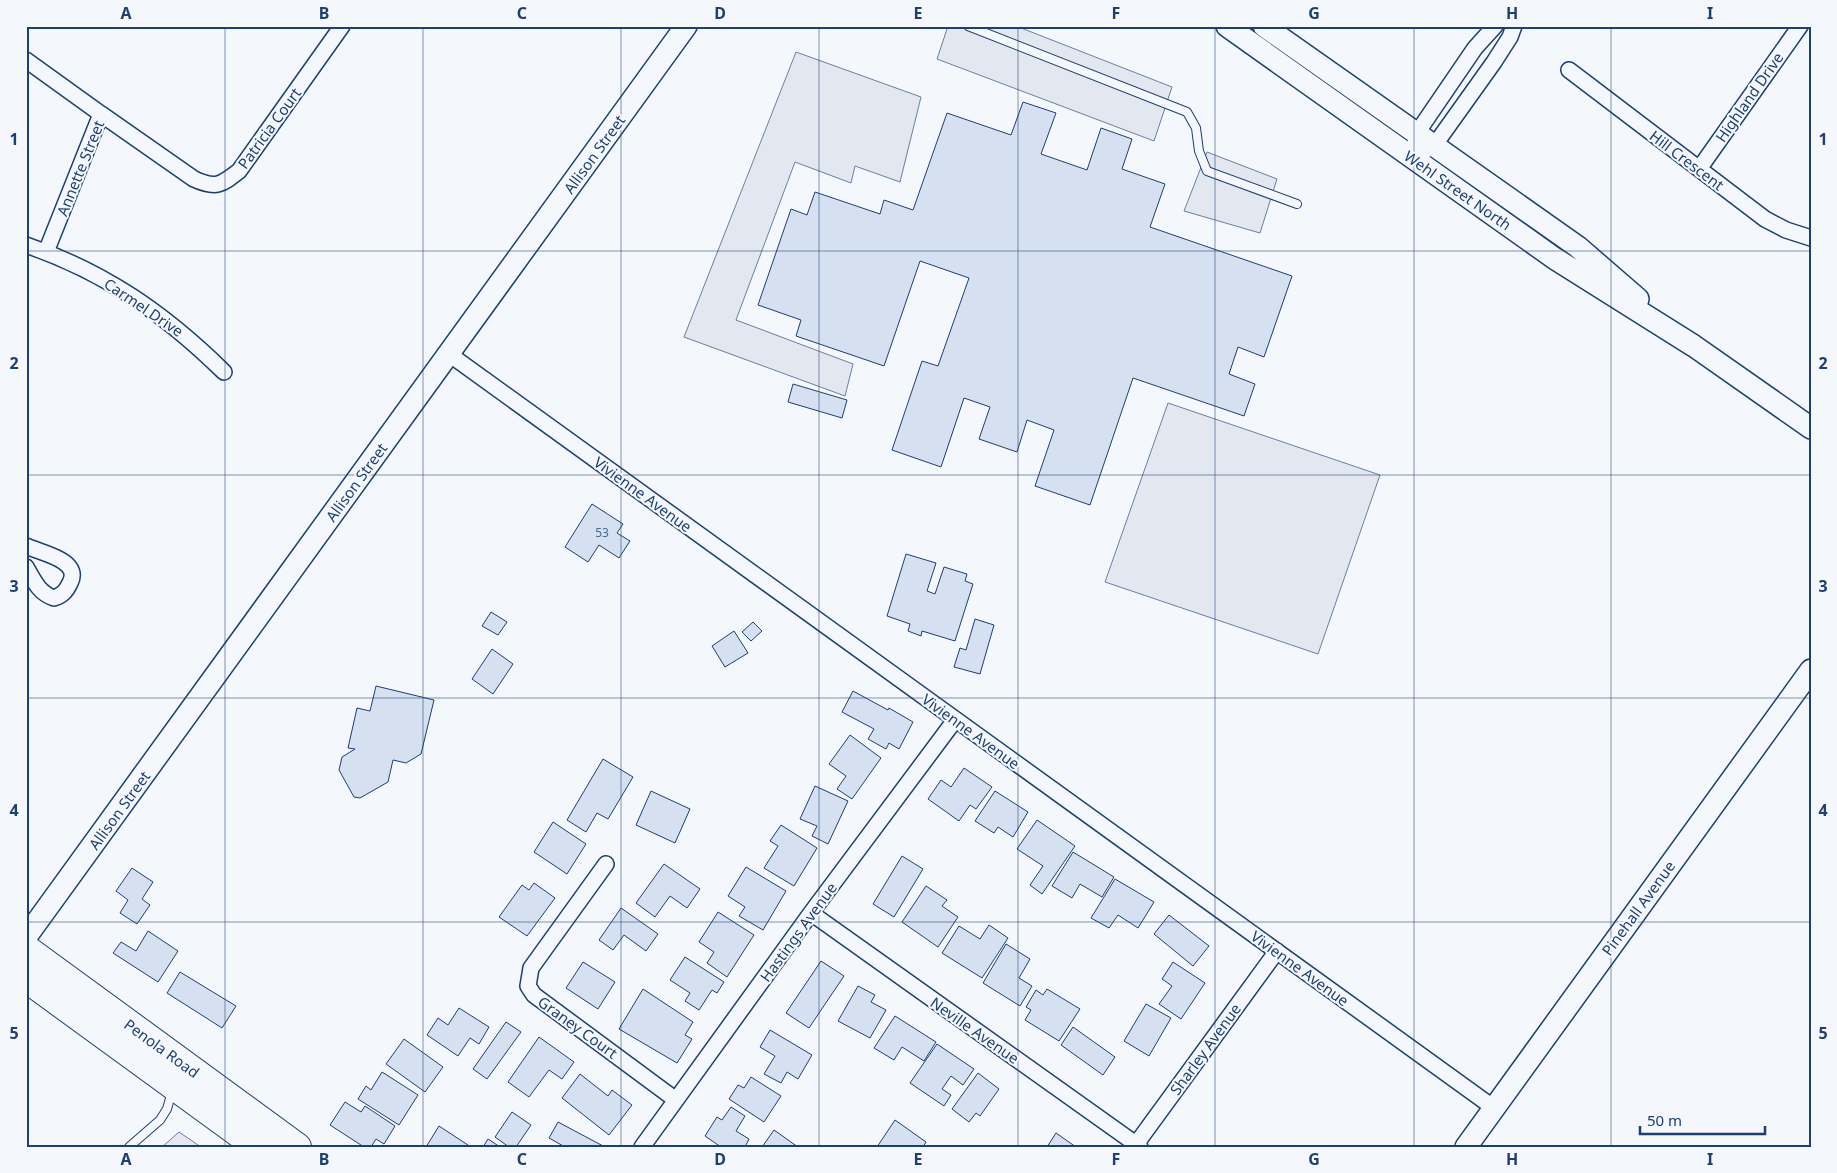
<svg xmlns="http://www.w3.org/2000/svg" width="1837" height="1173" font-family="'Noto Sans',sans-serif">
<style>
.parking{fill:#e3e8f0;stroke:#687fa3}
.building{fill:#d5e0f0;stroke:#1d3f73}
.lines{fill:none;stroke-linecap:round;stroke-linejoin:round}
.lane-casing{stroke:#1d3f73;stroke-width:10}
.street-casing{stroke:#1d3f73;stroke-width:18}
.secondary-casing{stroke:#1d3f73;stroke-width:24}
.highway-casing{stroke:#1d3f73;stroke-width:30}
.lane{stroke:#f4f7fb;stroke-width:8}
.street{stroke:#f4f7fb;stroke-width:15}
.secondary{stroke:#f4f7fb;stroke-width:21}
.highway{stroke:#f4f7fb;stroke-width:28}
.grid{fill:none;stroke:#1d3f73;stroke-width:1;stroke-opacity:0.55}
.labels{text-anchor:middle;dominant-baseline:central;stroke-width:4;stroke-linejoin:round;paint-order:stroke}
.number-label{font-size:12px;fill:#4b6792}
.street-label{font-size:15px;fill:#1d3f73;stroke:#f4f7fb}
.neatline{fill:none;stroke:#1d3f73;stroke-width:2}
.grid-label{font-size:16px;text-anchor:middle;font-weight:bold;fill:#1d3f73}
</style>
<rect width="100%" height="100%" fill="#f4f7fb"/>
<path class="parking" d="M948 26H1016L1172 87 1154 141 937 59Z
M796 52 921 97 900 182 855 166 851 183 795 162 736 320 853 364 845 396 684 337Z
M1207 152 1277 179 1260 233 1184 211Z
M1168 403 1380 475 1318 654 1105 582Z
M179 1132 201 1147H162Z"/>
<path class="building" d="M1023 102 1056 113 1041 154 1087 170 1101 128 1132 139 1122 169 1165 184 1150 227 1292 276 1264 357 1238 347 1229 374 1255 384 1244 416 1133 378 1090 505 1035 486 1054 430 1027 420 1017 452 979 439 990 407 964 398 941 467 892 450 922 361 938 366 969 278 920 261 884 366 796 336 801 320 758 305 791 209 807 215 815 192 880 214 884 200 913 210 947 113 1011 135Z
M793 384 847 400 842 418 788 402Z
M592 504 623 524 617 533 630 541 619 558 599 545 588 562 565 547Z
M906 554 936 563 927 591 935 594 944 567 967 574 965 581 973 584 955 641 922 631 921 636 908 631 910 624 887 616Z
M491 612 507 622 498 635 482 626Z
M975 619 994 625 980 674 954 667 960 648 966 650Z
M753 622 762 631 751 641 742 632Z
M734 631 748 653 725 667 712 646Z
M492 649 513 664 493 694 472 679Z
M376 686 434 700 421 754 406 763 393 760 388 782 360 798 354 797 339 770 342 757 355 749 348 748 357 708 370 711Z
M853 691 888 710 889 708 913 722 899 749 889 743 886 749 868 739 874 729 842 712Z
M850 735 881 758 852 799 837 789 846 776 829 764Z
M603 759 633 777 608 819 597 813 586 832 567 820Z
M964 768 992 787 976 809 970 805 959 821 928 799 941 780 951 787Z
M815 786 848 801 828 844 812 836 817 826 800 819Z
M651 791 690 809 675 843 636 825Z
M995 791 1028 812 1013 837 998 827 994 833 975 821Z
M1037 820 1075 846 1042 894 1030 885 1043 866 1017 849Z
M553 822 586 844 567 874 534 852Z
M781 825 817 848 794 886 764 868 778 846 770 841Z
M1073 852 1114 877 1102 897 1080 884 1072 898 1052 886Z
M902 856 923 869 894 917 873 904Z
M664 864 700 889 687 908 670 896 655 917 636 903Z
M746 867 786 891 763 930 739 916 745 907 728 896Z
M132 868 153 882 142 899 150 905 137 924 120 913 128 900 116 891Z
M1115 879 1154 902 1138 928 1118 915 1109 928 1091 918Z
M534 883 555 898 527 936 499 917 522 885 529 890Z
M926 886 947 900 942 906 958 917 938 947 902 922Z
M621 908 658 934 646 951 624 935 613 950 599 940Z
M718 912 754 935 727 977 707 963 714 952 699 942Z
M1169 915 1209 946 1193 966 1154 934Z
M989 925 1008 938 982 978 942 953 959 926 980 939Z
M148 931 178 951 158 982 113 953 121 942 136 951Z
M1006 944 1030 959 1019 978 1032 986 1020 1006 983 983Z
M685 957 724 982 717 993 712 990 699 1010 685 1001 690 993 670 980Z
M821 961 844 976 809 1028 786 1013Z
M583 962 615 982 598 1009 566 988Z
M1173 962 1205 983 1181 1019 1159 1004 1172 986 1162 979Z
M180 972 236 1006 222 1028 167 993Z
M858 986 875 995 871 1002 886 1010 870 1038 838 1021Z
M643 989 693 1022 685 1035 692 1039 677 1063 619 1029Z
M1047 989 1080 1009 1059 1041 1025 1020 1031 1010 1026 1007 1036 990 1043 995Z
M1146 1004 1171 1018 1149 1056 1124 1041Z
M459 1008 489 1027 479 1044 470 1038 458 1056 427 1035 438 1018 448 1025Z
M895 1016 936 1042 924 1061 902 1047 894 1060 874 1048Z
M506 1022 521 1032 487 1079 473 1069Z
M1073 1027 1115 1057 1103 1075 1061 1045Z
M770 1030 812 1055 798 1079 787 1072 781 1083 764 1074 775 1056 760 1047Z
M539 1037 574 1062 562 1079 549 1070 529 1097 508 1082Z
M404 1039 443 1067 425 1092 386 1064Z
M937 1044 974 1069 963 1085 951 1076 942 1089 951 1095 944 1106 910 1083Z
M382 1072 418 1095 399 1125 358 1099 366 1086 371 1090Z
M978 1073 999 1089 980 1116 976 1113 969 1122 952 1109Z
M580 1074 608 1096 612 1090 632 1105 609 1135 562 1098Z
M751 1077 781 1096 764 1122 729 1099 738 1085 744 1088Z
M345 1102 361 1112 365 1106 395 1126 384 1144 376 1139 371 1147H364L330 1125Z
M731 1107 745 1116 736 1131 749 1139 745 1147H721L705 1136 717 1117 722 1120Z
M512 1112 531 1125 516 1147H509L495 1137Z
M895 1120 926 1142 923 1147H877Z
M558 1122 605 1147H565L549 1138Z
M439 1126 471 1147H426Z
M774 1130 798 1147H762Z
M1056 1133 1076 1147H1047Z
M488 1139 500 1147H483Z"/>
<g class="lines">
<g class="lane-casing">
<path id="lane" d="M968 26 1187 112 1196 128 1199 151 1207 171 1297 204
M129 1147 160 1120 167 1109 172 1091"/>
</g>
<g class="street-casing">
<path id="street" d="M26 60 101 114 46 252
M1569 70 1765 219 1786 230 1811 238
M101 114 194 179C216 189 221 185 239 171L342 26
M1426 150 1434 146 1494 62 1510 37 1514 26
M1412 157 1417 133 1475 48 1495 26
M1699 169 1800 26
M26 245C105 272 165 314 224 372
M449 354 1494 1108
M26 546C41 553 82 560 70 583 66 591 63 595 54 598 39 593 34 581 26 567
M606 864 531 968 528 986 534 995 676 1100
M811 913 1140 1147
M642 1147 811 913 955 720
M1134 1147 1277 951"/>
</g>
<g class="secondary-casing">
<path id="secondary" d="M1227 26 1554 258 1694 346 1811 428
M1264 26 1578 247 1638 299
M26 937 686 26
M1466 1147 1811 670"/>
</g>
<g class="highway-casing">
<path id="highway" d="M26 949 297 1147
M26 978 258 1147"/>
</g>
<use href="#lane" class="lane"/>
<use href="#street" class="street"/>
<use href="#secondary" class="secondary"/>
<use href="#highway" class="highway"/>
</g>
<path class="grid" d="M225 26V1147M423 26V1147M621 26V1147M819 26V1147M1018 26V1147M1215 26V1147M1414 26V1147M1611 26V1147M26 251H1811M26 475H1811M26 698H1811M26 922H1811"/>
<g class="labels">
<g class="number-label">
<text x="602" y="532">53</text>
</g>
<g class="street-label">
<text transform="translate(1749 97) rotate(-55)">Highland Drive</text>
<text transform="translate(269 128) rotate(-54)">Patricia Court</text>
<text transform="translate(594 154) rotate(-54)">Allison Street</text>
<text transform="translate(1687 160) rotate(37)">Hill Crescent</text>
<text transform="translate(80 168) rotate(-68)">Annette Street</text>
<text transform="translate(1458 190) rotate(35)">Wehl Street North</text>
<text transform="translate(144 307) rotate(34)">Carmel Drive</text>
<text transform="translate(356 482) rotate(-54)">Allison Street</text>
<text transform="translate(643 494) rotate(36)">Vivienne Avenue</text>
<text transform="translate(971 731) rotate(36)">Vivienne Avenue</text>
<text transform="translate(119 810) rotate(-54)">Allison Street</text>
<text transform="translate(1638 908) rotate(-54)">Pinehall Avenue</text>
<text transform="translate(798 932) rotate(-54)">Hastings Avenue</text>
<text transform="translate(1300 968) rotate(36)">Vivienne Avenue</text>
<text transform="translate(578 1027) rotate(36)">Graney Court</text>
<text transform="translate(975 1030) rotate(35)">Neville Avenue</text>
<text transform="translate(162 1048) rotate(36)">Penola Road</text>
<text transform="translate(1205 1049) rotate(-54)">Sharley Avenue</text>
</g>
</g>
<rect width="1837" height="1173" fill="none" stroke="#f4f7fb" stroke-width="55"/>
<path d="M1640 1126v8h125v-8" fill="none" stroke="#1d3f73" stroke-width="2.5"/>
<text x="1647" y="1126" font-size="15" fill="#1d3f73" stroke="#f4f7fb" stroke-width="4" paint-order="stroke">50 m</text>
<rect x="28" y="28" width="1782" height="1118" class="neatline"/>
<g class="grid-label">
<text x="126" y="19">A</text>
<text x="324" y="19">B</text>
<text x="522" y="19">C</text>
<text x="720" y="19">D</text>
<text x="918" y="19">E</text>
<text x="1116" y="19">F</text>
<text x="1314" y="19">G</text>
<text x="1512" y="19">H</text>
<text x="1710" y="19">I</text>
<text x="14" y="145">1</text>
<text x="1823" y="145">1</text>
<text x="14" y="369">2</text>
<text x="1823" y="369">2</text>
<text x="14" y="592">3</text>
<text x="1823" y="592">3</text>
<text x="14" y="816">4</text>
<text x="1823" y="816">4</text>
<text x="14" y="1039">5</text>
<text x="1823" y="1039">5</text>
<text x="126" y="1165">A</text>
<text x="324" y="1165">B</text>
<text x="522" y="1165">C</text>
<text x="720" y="1165">D</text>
<text x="918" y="1165">E</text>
<text x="1116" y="1165">F</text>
<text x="1314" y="1165">G</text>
<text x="1512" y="1165">H</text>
<text x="1710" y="1165">I</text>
</g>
</svg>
